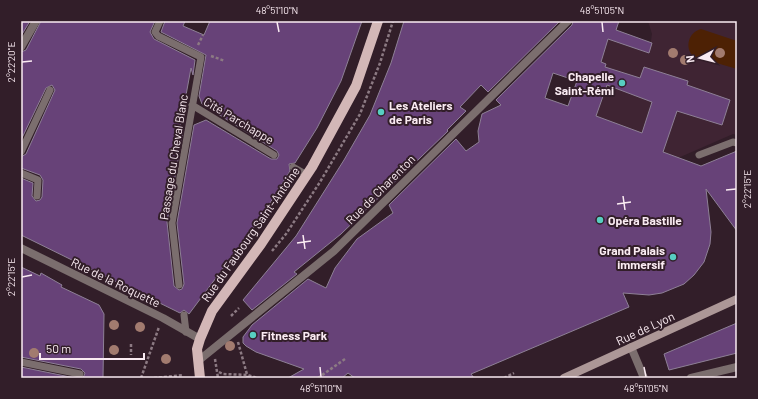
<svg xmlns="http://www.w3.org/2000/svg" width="758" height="399" font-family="Barlow,sans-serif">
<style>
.built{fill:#3f2433}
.green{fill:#4d2104}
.building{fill:#674278;stroke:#8e8096;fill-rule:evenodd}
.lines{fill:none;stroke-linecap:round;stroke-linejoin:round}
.path{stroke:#8c7a83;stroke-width:2.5;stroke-dasharray:3 2;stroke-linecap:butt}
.lane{stroke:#7b6e6e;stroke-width:7}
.street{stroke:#7b6e6e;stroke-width:8}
.secondary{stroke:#ac9797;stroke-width:8}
.primary{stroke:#d3b7b7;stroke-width:10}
.tree{fill:#a27b6f}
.ticks{fill:none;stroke:#faebf2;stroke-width:1.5}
.poi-dot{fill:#57cec1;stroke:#321e29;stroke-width:1.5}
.labels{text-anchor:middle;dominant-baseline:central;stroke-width:4;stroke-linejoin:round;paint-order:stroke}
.poi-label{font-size:12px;font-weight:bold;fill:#faebf2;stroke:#321e29;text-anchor:start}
.street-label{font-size:12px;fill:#faebf2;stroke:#321e29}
.neatline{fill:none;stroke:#faebf2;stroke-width:1.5}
.ticks-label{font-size:10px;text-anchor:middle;fill:#faebf2}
</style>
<rect width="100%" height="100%" fill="#321e29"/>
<path class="built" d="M648 21H737V135L733 134 678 158 630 141 596 116 605 90 601 62 608 39 649 53 652 34Z"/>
<path class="green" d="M701 29 737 41V69L693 56C684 47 689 32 701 29Z"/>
<path class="building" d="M21 21H30L21 36Z
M41 21H155L150 32 154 39 195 60 193 75 191 68 179 133 183 131 167 222 174 286 179 290 182 289 184 284 177 223 194 125 206 120 271 159H277L279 155 277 151 202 104 199 96 206 55 161 32 165 21H185L183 26 204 35 210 21H362L341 81 317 128 295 163 289 164 290 171 260 219 189 314 184 310 180 313 21 235V178L33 183 32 196 36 201 40 200 42 197 43 180 40 175 21 168V157L26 154 55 90 52 85 46 88 21 140V52L26 50Z
M404 21H560L488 92 481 85 460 107 466 111 447 130 448 131 341 234 294 272 297 274 252 310 243 300 296 236 344 160 370 115 391 63Z
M573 21H619L616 30 652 43 649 53 608 39 601 62 606 64 605 67 640 78 644 67 688 81 687 85 730 100 722 125 677 111 663 152 701 166 737 151V231L706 189 711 232 710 244 704 262 694 275 684 284 662 293 649 295 623 293 629 307 471 374 474 378H355L348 373 342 378H288L304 369 256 352 246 346 243 343V337L252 325 308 279 326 288 335 268 357 239 393 213 389 205 456 139 466 151 479 142 478 131 482 114 501 105 496 100 572 25ZM553 73 577 81 568 106 545 98ZM607 85 652 102 642 133 596 116Z
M21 267 40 276 41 273 62 285 61 287 99 305 104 314 103 378H83L85 373 81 369 21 357Z
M737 323V353L669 370 664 354Z
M21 367 75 378H21Z"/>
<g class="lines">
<path class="path" d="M198 45 203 35
M211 56 225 61
M272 251 286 234 320 182 360 114 380 63 393 21
M231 316 239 308
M238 342 248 378
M131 344V355
M215 359 218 378
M219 372 223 374 248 375 257 378
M141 378 159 327
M154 378 183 375
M318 378 345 359
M504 378 514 373"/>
<path class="lane" d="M160 21 155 32 158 36 201 57 172 223 179 285
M192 105 274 155
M21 152 50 90
M699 155 733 142 737 143
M293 167 307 175
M21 173 38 180 37 196
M184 315 186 332
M21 362 80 374"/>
<path class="street" d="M21 47 36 21
M21 248 163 318 200 339
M631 347 644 378
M198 361 334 251 568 21
M691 378 737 367"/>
<path class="secondary" d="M564 378 737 299"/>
<path class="primary" d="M200 378 197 349 200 339 212 311 261 244 312 167 356 86 378 21"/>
</g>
<g class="tree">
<circle cx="673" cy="53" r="5"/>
<circle cx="720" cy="53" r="5"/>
<circle cx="685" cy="60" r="5"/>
<circle cx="114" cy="325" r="5"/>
<circle cx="140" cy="327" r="5"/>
<circle cx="230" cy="346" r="5"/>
<circle cx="114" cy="350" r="5"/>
<circle cx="34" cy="353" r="5"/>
<circle cx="166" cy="359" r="5"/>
</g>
<path class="ticks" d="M277 22 279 32M602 22 603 32M22 62 32 61M726 190 736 189M623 196 625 210M617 204 631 202M303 235 305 249M297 243 311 241M22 277 32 275M320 367 321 377M644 367 646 377"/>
<g class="poi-dot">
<circle cx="622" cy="83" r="4"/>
<circle cx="381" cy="112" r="4"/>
<circle cx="600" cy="220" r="4"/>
<circle cx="673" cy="257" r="4"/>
<circle cx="253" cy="335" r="4"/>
</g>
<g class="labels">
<g class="poi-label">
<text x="614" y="76" text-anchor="end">Chapelle<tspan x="614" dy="14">Saint-Rémi</tspan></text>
<text x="389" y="105">Les Ateliers<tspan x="389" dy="14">de Paris</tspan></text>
<text x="608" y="220">Opéra Bastille</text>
<text x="665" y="250" text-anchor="end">Grand Palais<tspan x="665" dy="14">immersif</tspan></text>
<text x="261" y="335">Fitness Park</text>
</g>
<g class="street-label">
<text transform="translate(239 120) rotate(31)">Cité Parchappe</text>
<text transform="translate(173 157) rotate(-81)">Passage du Cheval Blanc</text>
<text transform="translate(380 189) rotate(-45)">Rue de Charenton</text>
<text transform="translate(250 234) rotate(-55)">Rue du Faubourg Saint-Antoine</text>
<text transform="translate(116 282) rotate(26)">Rue de la Roquette</text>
<text transform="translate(645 328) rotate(-25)">Rue de Lyon</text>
</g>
</g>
<rect width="758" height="399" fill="none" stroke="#321e29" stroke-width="44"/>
<g transform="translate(700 58) rotate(263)" stroke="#321e29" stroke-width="3" paint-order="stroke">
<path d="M0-3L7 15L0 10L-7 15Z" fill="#faebf2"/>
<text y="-6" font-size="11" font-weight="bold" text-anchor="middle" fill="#faebf2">N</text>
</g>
<path d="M40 353v6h104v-6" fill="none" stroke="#faebf2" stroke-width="2"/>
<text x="46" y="353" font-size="12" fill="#faebf2" stroke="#321e29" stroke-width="3" paint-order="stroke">50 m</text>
<rect x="22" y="22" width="714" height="355" class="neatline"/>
<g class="ticks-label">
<text x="277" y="14">48°51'10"N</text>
<text x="602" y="14">48°51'05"N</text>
<text transform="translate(11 62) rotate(-90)" y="4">2°22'20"E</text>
<text transform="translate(747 189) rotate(-90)" y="4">2°22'15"E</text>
<text transform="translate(11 277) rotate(-90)" y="4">2°22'15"E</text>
<text x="321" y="392">48°51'10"N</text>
<text x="646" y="392">48°51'05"N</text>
</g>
</svg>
